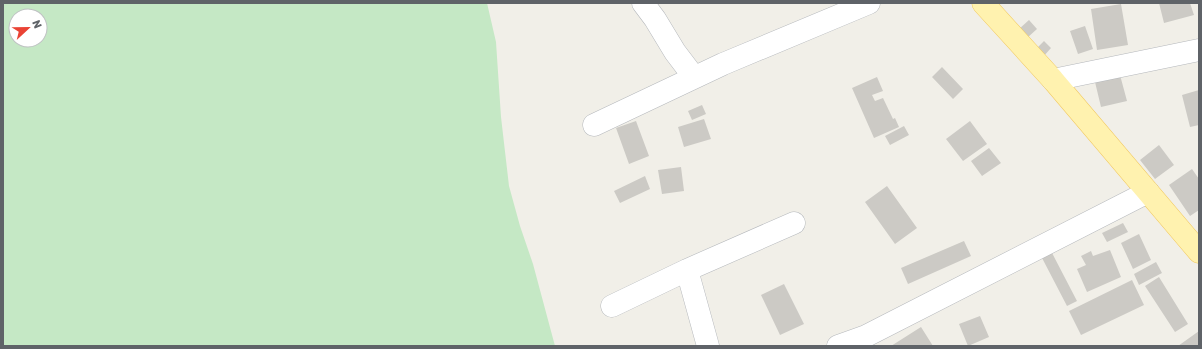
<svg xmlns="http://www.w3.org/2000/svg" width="1202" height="349" font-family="Rubik,sans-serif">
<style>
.green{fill:#c5e8c5;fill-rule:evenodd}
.building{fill:#cccac5}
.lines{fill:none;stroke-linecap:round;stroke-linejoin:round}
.minor-casing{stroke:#b5b8bc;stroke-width:23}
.major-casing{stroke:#f2c960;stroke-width:23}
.minor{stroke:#fff;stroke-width:22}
.major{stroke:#fff2af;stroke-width:22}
</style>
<rect width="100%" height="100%" fill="#f1efe8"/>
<path class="green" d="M3 3H487L496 42 501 117 509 186 520 226 533 264 555 346H3ZM16 16H40V40H16Z"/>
<path class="building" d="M1159 3H1190L1194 15 1164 23Z
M1121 4 1128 45 1097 50 1091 9Z
M1029 20 1037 29 1027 38 1019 29Z
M1085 26 1093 49 1078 54 1070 31Z
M1044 41 1051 48 1043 57 1035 50Z
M942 67 963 89 953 99 932 77Z
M1120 75 1127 101 1101 107 1095 82Z
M877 77 883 91 872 95 875 101 883 98 893 119 895 118 899 127 874 138 852 88Z
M1199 90V125L1190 127 1182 95Z
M702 105 706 114 692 120 688 111Z
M704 119 711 139 684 147 678 127Z
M636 121 649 156 629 164 616 128Z
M970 121 987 144 963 161 946 139Z
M904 126 909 135 890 145 885 136Z
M1159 145 1174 165 1155 179 1140 160Z
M989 148 1001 163 982 176 971 161Z
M681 167 684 191 662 194 658 170Z
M1192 169 1199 179V210L1190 216 1169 185Z
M645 176 650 189 620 203 614 191Z
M887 186 917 228 895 244 865 202Z
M1123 223 1128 232 1107 242 1102 233Z
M1139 234 1151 260 1133 269 1121 243Z
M964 241 971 256 908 284 901 268Z
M1110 250 1121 277 1087 292 1077 269 1086 265 1081 256 1091 251 1093 256Z
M1051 251 1077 301 1067 306 1041 256Z
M1156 262 1162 273 1139 285 1134 274Z
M1159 277 1188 324 1175 332 1145 286Z
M1132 280 1144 305 1081 335 1069 311Z
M784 284 804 324 780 335 761 295Z
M980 316 989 337 968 346 959 324Z
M921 327 933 346H891Z
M1199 331V346H1178Z"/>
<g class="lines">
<g class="minor-casing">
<path id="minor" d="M643 3 655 19 675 52 694 77
M1053 80 1199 50
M594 125 723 64 869 3
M687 270 708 346
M612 306 687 270 794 223
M838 346 866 336 1148 192"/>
</g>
<g class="major-casing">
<path id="major" d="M983 3 1053 80 1199 252"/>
</g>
<use href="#minor" class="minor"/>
<use href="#major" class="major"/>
</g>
<rect width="1202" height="349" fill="none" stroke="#5f6368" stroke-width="8"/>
<g transform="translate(28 28) rotate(68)"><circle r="19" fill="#ffffff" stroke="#bfc1c3"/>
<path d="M0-3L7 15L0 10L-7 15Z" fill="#ea4335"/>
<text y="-6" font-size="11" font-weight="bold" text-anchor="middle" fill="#5f6368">N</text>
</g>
</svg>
